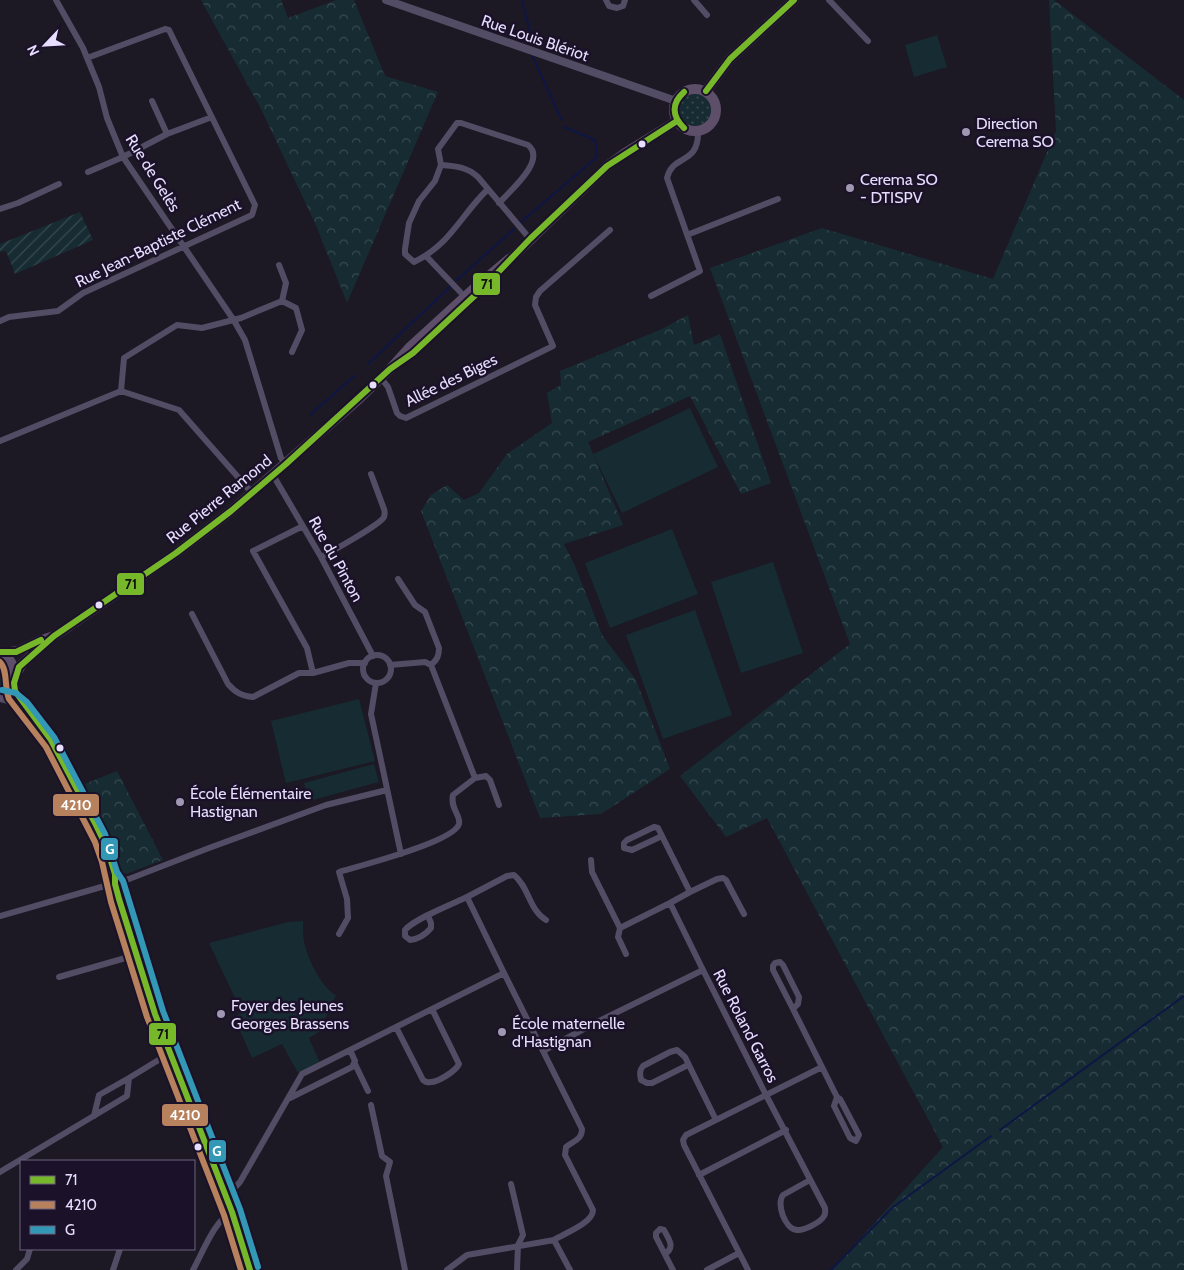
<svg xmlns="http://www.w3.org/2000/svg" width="1184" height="1270" font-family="Cabin,sans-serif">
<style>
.grass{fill:url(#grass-dots)}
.forest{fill:url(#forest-crowns)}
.garden{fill:url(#garden-furrows)}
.pitch{fill:#162c32}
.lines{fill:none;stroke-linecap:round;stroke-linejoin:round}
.stream{stroke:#0e1645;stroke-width:2}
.minor{stroke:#524d65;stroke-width:6}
.tertiary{stroke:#524d65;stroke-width:8}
.primary{stroke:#5d4e69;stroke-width:10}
.bus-1-casing{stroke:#1b122a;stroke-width:10}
.bus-2-casing{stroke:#1b122a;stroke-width:10}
.bus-3-casing{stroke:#1b122a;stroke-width:10}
.bus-1{stroke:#76b82a;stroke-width:6}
.bus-2{stroke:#b6815c;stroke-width:6}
.bus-3{stroke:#3397b6;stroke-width:6}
.poi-dot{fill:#a098b2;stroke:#1b122a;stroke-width:2}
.bus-dot{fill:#e7ddfe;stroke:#1b122a;stroke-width:2}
.labels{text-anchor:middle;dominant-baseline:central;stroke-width:5;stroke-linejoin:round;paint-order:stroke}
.street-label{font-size:16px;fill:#e7ddfe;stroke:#1b122a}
.poi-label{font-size:16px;fill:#e7ddfe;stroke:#1b122a;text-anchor:start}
.line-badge{stroke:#1b122a;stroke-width:2}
.badge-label{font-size:14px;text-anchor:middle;font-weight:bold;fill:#fff}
.pale-badge-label{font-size:14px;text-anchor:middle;font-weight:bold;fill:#111}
</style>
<defs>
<pattern id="grass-dots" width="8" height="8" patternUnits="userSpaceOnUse" patternTransform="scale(1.25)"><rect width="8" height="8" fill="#162c32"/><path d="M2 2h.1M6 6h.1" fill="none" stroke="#384a51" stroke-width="1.8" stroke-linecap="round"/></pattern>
<pattern id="forest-crowns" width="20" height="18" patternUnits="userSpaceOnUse" patternTransform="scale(1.25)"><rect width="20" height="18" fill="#162c32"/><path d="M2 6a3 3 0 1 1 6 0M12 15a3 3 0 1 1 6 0" fill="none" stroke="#384a51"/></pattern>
<pattern id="garden-furrows" width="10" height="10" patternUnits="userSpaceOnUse" patternTransform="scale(1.25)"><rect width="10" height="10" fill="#162c32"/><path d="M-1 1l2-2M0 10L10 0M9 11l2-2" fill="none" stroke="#384a51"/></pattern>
</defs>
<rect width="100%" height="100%" fill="#1c1824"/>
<path class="grass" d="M679 110a16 16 0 1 1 32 0a16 16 0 1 1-32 0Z
M0 659C11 667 11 680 0 688Z"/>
<path class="forest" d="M201 0H281L288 18 336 0H354L385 76 438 92 347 303 315 223 261 109Z
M1049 0H1054L1184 100V1270H832L943 1147 767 818 726 837 680 776 850 644 710 268 822 228 993 279 1056 131Z
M688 315 694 345 720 334 771 483 741 494 690 396 588 442 623 525 564 544 575 566 602 635 636 680 670 769 601 814 540 818 421 511 431 495 447 485 464 500 479 493 507 454 552 423 547 393 561 385 560 371 662 329Z
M117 771 163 860 126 874 119 871 117 853 85 784Z"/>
<path class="garden" d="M80 212 93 240 15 274 6 251 0 252V244Z"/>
<path class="pitch" d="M937 35 947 67 914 77 905 45Z
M690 408 718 467 622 513 593 454Z
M672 529 698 594 610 628 585 563Z
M773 562 803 653 741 673 711 582Z
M695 610 732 715 663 739 626 635Z
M359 699 375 761 286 783 271 721Z
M374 764 379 782 309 801 304 783Z
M303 921C303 930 303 940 306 949 310 963 323 989 336 995L319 1032 309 1038 320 1063 298 1073 282 1044 252 1058 234 1017 242 1013 209 943 288 922Z"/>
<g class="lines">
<path class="stream" d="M522 0 533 43
M532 55 561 119
M521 222 597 157 595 140 564 127
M457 280 514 229
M368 364 451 286
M310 415 354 376
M1000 1130 1184 996
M831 1270 893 1207 991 1136"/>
<path class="minor" d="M56 0 83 48 99 87 107 118 123 157 233 319 245 340 281 458 286 464
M606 0 609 6 617 8 623 6 625 0
M694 0 707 15
M829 0 868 41
M152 101 167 134
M441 165 438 149 457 123H461L528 145C547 160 510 191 499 203
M88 172 123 157 167 134 212 117
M488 189C460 216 451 244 414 262L405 254V249L409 223 419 201 435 181 441 165C456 166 467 167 478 177L530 239
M0 209 18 203 59 184
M687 235 778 199
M426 256 465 297
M279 265 286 283 282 301
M651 296 700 271 667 178C673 153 699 166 698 131
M0 321 9 317 58 311 83 293 252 215 255 205 169 30 165 29 87 58
M381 378 388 387 397 413 400 416 406 418 553 346 535 305 536 297 540 291 610 230
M121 391 124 358 177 325 202 328 241 318 282 301 296 308 302 330 292 352
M0 441 121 391 179 410 252 493
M273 475 321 557 373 656
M303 526 253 551 307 648 313 673 349 663H365
M321 557C331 552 381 524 384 517 385 514 385 512 384 509L371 474
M192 614 228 684C235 692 241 696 253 697L299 673H313
M363 669a14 14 0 1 1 28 0a14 14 0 1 1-28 0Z
M390 665 425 662 431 665C437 660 439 656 439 648L425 612 415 605 398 579
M376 683 371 714 401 854
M475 778 486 776 490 780 499 805
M662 836 632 850 624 848V843L627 840 654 827 658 828 690 892 670 903 703 970
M591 860 592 872 620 928
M690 892 717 879 723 878 726 880 744 914
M0 916 129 879 209 848 326 805 387 790
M428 916 431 923V928C426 934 418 939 410 940L405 936V930C414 919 452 904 467 897
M339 934 348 918 347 899 339 872C359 866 454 842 459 824 461 815 450 809 453 795L475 778 431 665
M626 954 618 937 620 928 670 903
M780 962 783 965 799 997 798 1004 793 1009 773 970V966L775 963Z
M504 973 467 897 507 876 514 875C529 887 529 910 546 920
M59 977 136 955
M793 1009 822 1067 766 1095 825 1208C825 1212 826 1213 824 1216 821 1222 804 1231 797 1230 785 1229 776 1204 783 1195L810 1180
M396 1027 423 1080C426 1082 427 1083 431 1082 438 1082 456 1071 459 1064L432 1009
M543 1051 582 1129C582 1140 573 1141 566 1147L565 1155 593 1210C593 1223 565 1233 554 1240L570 1270
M355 1064 368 1091
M688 1065 652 1083H647L641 1080C640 1074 639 1071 643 1066L670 1052 677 1050 685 1057 716 1120
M822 1067 837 1097 834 1106 850 1138 856 1141 859 1135 840 1099 837 1097
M290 1098 352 1067 355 1061 350 1050
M371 1105 382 1156 390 1162 386 1176 405 1270
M94 1116 99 1095 129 1078
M0 1172 127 1096 129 1078 170 1053
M699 1175 786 1130
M511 1184 523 1235 518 1245 517 1270
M225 1195 231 1192 240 1182 302 1074 504 973 543 1051 595 1023 703 970 766 1095 686 1135 683 1140 684 1145 748 1270
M665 1254C676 1247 668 1238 664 1230L660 1229 656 1233V1237L673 1270
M16 1270 27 1259 30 1249
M113 1270 120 1249
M193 1270C202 1254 215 1219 232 1212
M447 1270 467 1255 554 1240
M707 1270 739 1253"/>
<path class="tertiary" d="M386 0 676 101
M14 683 17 695 51 740 95 823 107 848 115 874V884L119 899 155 1014 232 1212 250 1270
M0 698 12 701 21 708 47 742 97 838 109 876 115 884"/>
<path class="primary" d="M674 110a21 21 0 1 1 42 0a21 21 0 1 1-42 0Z
M706 91 730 59 794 0
M505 264 607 166 625 153 677 121
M3 653 18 651 39 641 54 636 68 627 176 553 231 511 360 398 390 369 409 348 479 284 509 259
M15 676 22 664 51 638
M0 696C21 688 18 663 1 652"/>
<g class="bus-1-casing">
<path id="bus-1" d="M706 91 730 59 794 0
M684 92C671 104 672 116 684 128
M684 92C671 103 672 117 684 128
M0 652H16L41 640
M250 1270 232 1212 155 1014 119 899 115 884V874L107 848 95 823 51 740 15 691 14 683 19 667 54 636 176 553 231 511 286 464 390 369 413 353 483 288 530 239 607 166 677 121"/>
</g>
<g class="bus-2-casing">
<path id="bus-2" d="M0 662C8 670 4 687 9 699L46 747 95 842 102 862 111 902 147 1017 224 1215 241 1270"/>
</g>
<g class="bus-3-casing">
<path id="bus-3" d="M2 690 16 693 27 702 54 737 105 834 117 872 123 881 163 1011 240 1209 258 1267"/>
</g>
<use href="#bus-1" class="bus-1"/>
<use href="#bus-2" class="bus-2"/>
<use href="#bus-3" class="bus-3"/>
</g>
<g class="poi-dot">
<circle cx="966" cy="132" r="5"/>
<circle cx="850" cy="188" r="5"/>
<circle cx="180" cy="802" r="5"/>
<circle cx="221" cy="1014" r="5"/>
<circle cx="502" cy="1032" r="5"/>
</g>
<g class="bus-dot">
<circle cx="642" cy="144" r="4.5"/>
<circle cx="373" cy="385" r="4.5"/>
<circle cx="99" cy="605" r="4.5"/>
<circle cx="60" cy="748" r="4.5"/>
<circle cx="198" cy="1147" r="4.5"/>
</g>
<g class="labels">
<g class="street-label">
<text transform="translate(535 38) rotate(19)">Rue Louis Blériot</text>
<text transform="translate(153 173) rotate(58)">Rue de Gelès</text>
<text transform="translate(158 243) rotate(-26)">Rue Jean-Baptiste Clément</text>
<text transform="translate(451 380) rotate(-26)">Allée des Biges</text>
<text transform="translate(219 499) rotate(-39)">Rue Pierre Ramond</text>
<text transform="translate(336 559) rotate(61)">Rue du Pinton</text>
<text transform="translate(746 1026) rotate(63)">Rue Roland Garros</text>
</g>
<g class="poi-label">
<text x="976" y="123">Direction<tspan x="976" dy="18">Cerema SO</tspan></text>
<text x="860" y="179">Cerema SO<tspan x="860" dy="18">- DTISPV</tspan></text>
<text x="190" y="793">École Élémentaire<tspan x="190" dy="18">Hastignan</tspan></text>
<text x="231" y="1005">Foyer des Jeunes<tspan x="231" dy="18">Georges Brassens</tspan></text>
<text x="512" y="1023">École maternelle<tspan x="512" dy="18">d'Hastignan</tspan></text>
</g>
</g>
<g class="line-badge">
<rect x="472" y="272" width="29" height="24" rx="5" fill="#76b82a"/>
<rect x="116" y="572" width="29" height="24" rx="5" fill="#76b82a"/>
<rect x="52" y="793" width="48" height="24" rx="5" fill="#b6815c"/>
<rect x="100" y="837" width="19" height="24" rx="5" fill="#3397b6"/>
<rect x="148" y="1022" width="29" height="24" rx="5" fill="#76b82a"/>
<rect x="161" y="1103" width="48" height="24" rx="5" fill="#b6815c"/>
<rect x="208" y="1139" width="19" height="24" rx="5" fill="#3397b6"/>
</g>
<g class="badge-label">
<text x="76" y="810">4210</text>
<text x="110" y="854">G</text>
<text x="185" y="1120">4210</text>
<text x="217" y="1156">G</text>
</g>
<g class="pale-badge-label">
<text x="487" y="289">71</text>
<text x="131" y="589">71</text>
<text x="163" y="1039">71</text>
</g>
<rect x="20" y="1160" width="175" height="90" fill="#1b122a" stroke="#6d637f"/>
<rect x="30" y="1176" width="25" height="8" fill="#76b82a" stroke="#6d637f"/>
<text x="65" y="1185" font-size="15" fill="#e7ddfe">71</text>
<rect x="30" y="1201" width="25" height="8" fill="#b6815c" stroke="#6d637f"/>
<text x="65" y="1210" font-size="15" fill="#e7ddfe">4210</text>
<rect x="30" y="1226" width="25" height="8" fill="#3397b6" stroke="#6d637f"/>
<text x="65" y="1235" font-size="15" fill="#e7ddfe">G</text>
<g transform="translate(45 45) rotate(245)" stroke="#1b122a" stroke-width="4" paint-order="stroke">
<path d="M0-4L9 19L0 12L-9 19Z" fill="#e7ddfe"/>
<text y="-8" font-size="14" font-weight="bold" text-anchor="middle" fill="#e7ddfe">N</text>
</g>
</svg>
